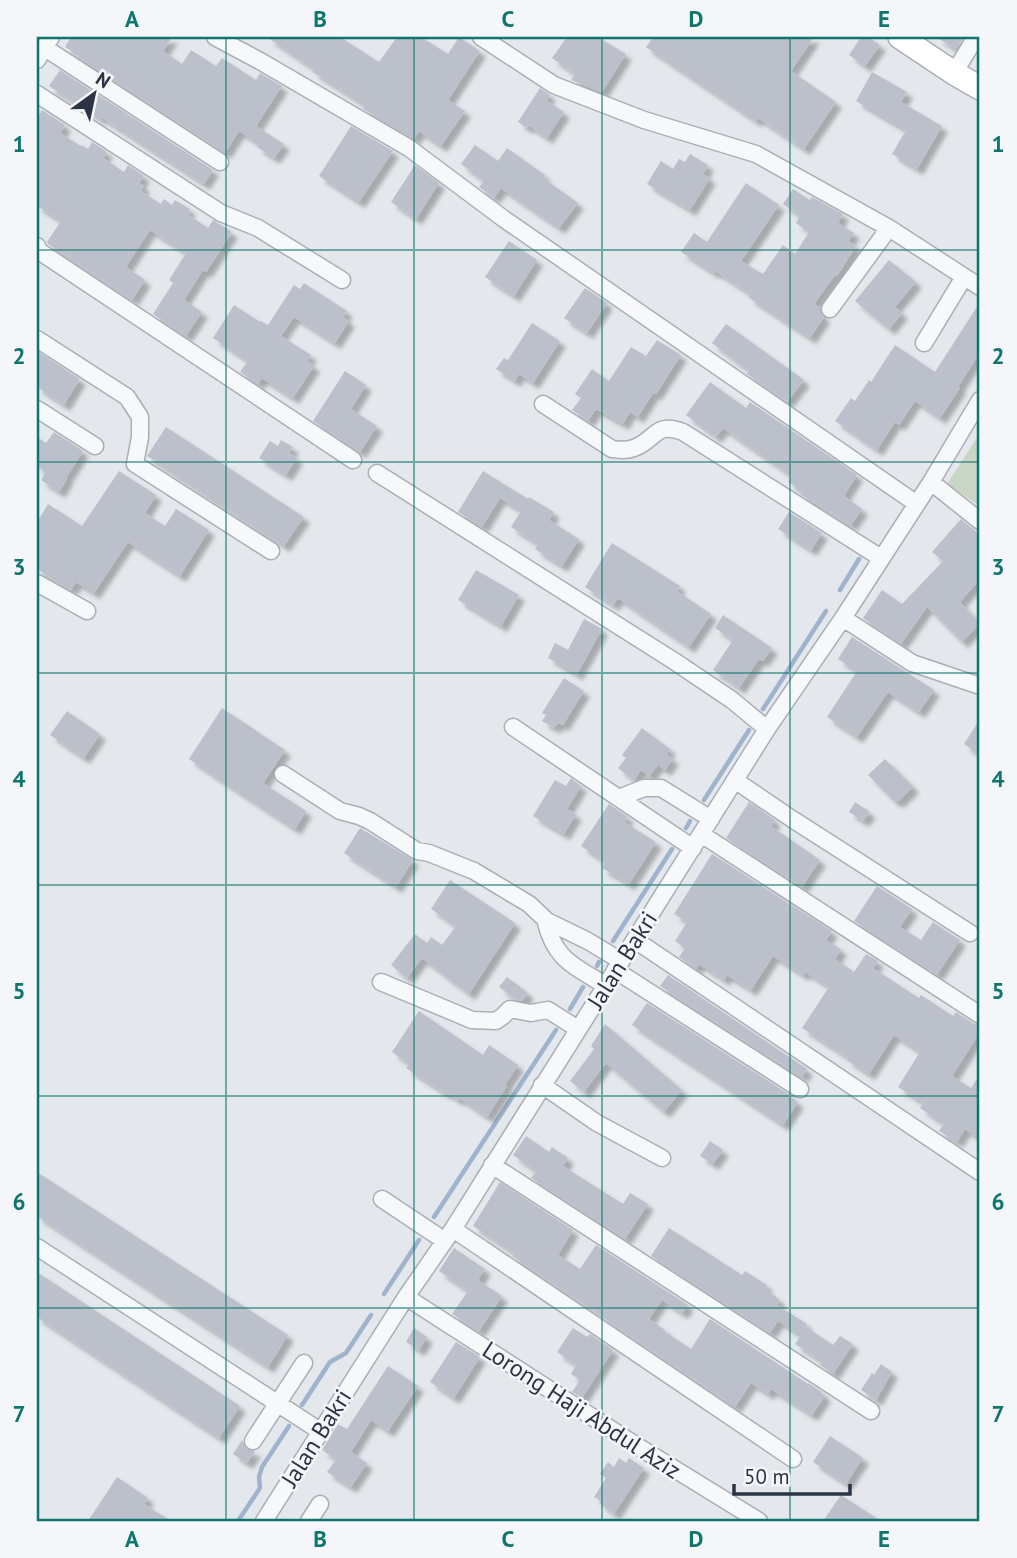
<svg xmlns="http://www.w3.org/2000/svg" width="1017" height="1558" font-family="'PT Sans',sans-serif">
<style>
.green{fill:#c9d6c5}
.lines{fill:none;stroke-linecap:round;stroke-linejoin:round}
.stream{stroke:#9fb4cc;stroke-width:4.5}
.building{fill:#bbc0ca;filter:url(#shadow)}
.street-casing{stroke:#a9aeb7;stroke-width:19}
.secondary-casing{stroke:#a9aeb7;stroke-width:26}
.street{stroke:#f7f8fa;stroke-width:16}
.secondary{stroke:#fff;stroke-width:23}
.grid{fill:none;stroke:#0f766e;stroke-width:2;stroke-opacity:0.55}
.labels{text-anchor:middle;dominant-baseline:central;stroke-width:5;stroke-linejoin:round;paint-order:stroke}
.street-label{font-size:24px;fill:#2b3445;stroke:#f4f6f9}
.neatline{fill:none;stroke:#0f766e;stroke-width:2.5}
.grid-label{font-size:23px;text-anchor:middle;font-weight:bold;fill:#0f766e}
</style>
<defs>
<filter id="shadow"><feDropShadow dx="6" dy="6" stdDeviation="2" flood-color="#0004"/></filter>
</defs>
<rect width="100%" height="100%" fill="#e4e7ec"/>
<path class="green" d="M980 433V506L947 484Z"/>
<g class="lines">
<path class="stream" d="M840 590 859 559
M763 709 826 611
M704 800 749 730
M686 828 690 821
M613 941 672 849
M597 966 599 962
M570 1009 583 987
M434 1217 556 1030
M384 1294 419 1240
M302 1405 330 1362 346 1353 371 1315
M238 1521 260 1488 259 1477 262 1467 289 1426"/>
</g>
<path class="building" d="M71 37H172L163 51 182 64 191 50 216 66 222 58 256 80 260 73 282 86 256 126 284 144 274 158 257 147 259 144 239 131 225 153 71 52 72 51 65 47Z
M267 37H340L379 62 397 37H421L448 54 459 37 480 51 448 100 465 111 441 146 419 131 414 139 363 109 365 105 313 72 314 69Z
M567 37H598L626 54 602 92 571 80 575 74 552 58Z
M653 37H814L791 71 836 102 804 149 758 118 756 121 646 47Z
M861 37H868L880 45 865 66 849 55Z
M936 37H964L956 49Z
M60 70 213 170 204 184 101 117 100 119 49 86Z
M872 72 907 92 901 102 942 126 917 169 892 154 906 130 856 101Z
M540 88 550 95 546 100 564 112 547 138 528 125 527 128 518 122Z
M42 110 65 125 60 133 81 146 82 145 88 149 92 142 107 152 103 158 124 172 128 165 144 176 139 183 144 186 141 191 161 204 164 199 172 205 175 200 190 209 187 214 208 228 213 220 232 232 206 272 203 270 184 300 202 312 186 336 153 314 173 283 169 280 186 253 150 230 126 267 145 280 132 300 48 244 47 242 61 221 37 206V119Z
M351 126 393 151 359 202 319 176Z
M475 145 498 161 507 148 545 175 543 178 578 203 559 228 501 188 494 198 479 187 484 181 461 164Z
M690 154 708 165 703 174 710 178 690 210 647 184 661 161 673 169 679 159 685 162Z
M415 165 439 183 416 219 391 202Z
M746 183 779 205 741 261 763 274 783 245 795 254 809 232 796 223 800 216 783 204 793 189 810 200 812 197 843 214 838 223 854 233 848 241 856 246 837 276 835 275 814 304 820 308V313L824 317 810 338 748 297 751 294 715 271 714 273 681 252 694 233 707 242Z
M509 241 537 260 514 296 485 277Z
M889 260 916 282 895 307 902 313 889 329 855 301Z
M304 283 347 311 343 317 349 321 335 343 294 317 281 336 311 355 307 361 314 366 293 398 262 378 258 384 240 372 247 362 245 359 213 338 234 305 260 322 261 321 268 325 294 285 300 289Z
M585 288 607 303 587 333 564 318Z
M980 302V352L958 387 960 388 940 418 915 401 899 425 895 422 877 450 835 421 851 398 855 401 869 380 871 382 895 345 935 372Z
M532 323 560 341 533 383 519 374 515 381 496 369 504 358 508 360Z
M726 324 804 380 787 402 747 374 749 371 712 343Z
M657 340 681 355 656 394 653 393 638 417 630 412 623 424 596 409 588 421 572 410 581 398 575 394 592 369 609 381 631 347 646 356Z
M37 351 80 379 64 405 37 387Z
M345 371 366 385 351 409 377 426 360 452 313 421Z
M710 382 746 408 750 402 857 475 844 496 862 509 851 525 800 494 802 491 788 482 792 476 723 428 716 437 686 415Z
M166 427 304 517 284 546 147 456Z
M54 432 83 451 66 478 67 479 59 492 41 480 46 472 37 467V437L46 443Z
M281 440 293 447 289 453 297 458 286 475 259 458 270 441 278 446Z
M119 471 156 495 145 513 165 526 176 509 209 530 180 576 128 542 94 593 76 582 71 590 37 569V522L48 504 82 526Z
M483 471 528 499 529 497 554 512 549 520 579 539 562 566 535 549 538 544 511 527 521 511 500 498 482 527 458 512Z
M789 512 822 533 811 550 778 529Z
M961 519 980 535V579L960 602 980 623 962 642 927 607 901 644 864 619 863 618 882 590 902 604 943 561 932 552Z
M612 543 680 586 677 591 711 614 689 647 618 598 613 605 585 587Z
M476 570 519 595 501 626 458 600Z
M723 615 772 648 763 661 759 659 739 688 713 670 733 640 715 628Z
M584 619 602 629 577 674 548 658 555 643 568 650Z
M852 637 934 690 919 712 888 692 857 737 827 717 857 671 838 659Z
M564 678 584 691 563 725 558 723 554 728 542 721 546 715 542 713Z
M222 708 285 750 263 783 306 811 295 829 189 759Z
M67 711 100 734 84 758 50 735Z
M980 719V755L964 744Z
M642 728 670 749 666 754 673 759 665 770 658 765 649 776 641 770 634 780 618 768 626 758 622 755Z
M885 759 913 787 899 801H894L868 775Z
M571 778 581 786 567 809 576 814 564 834 533 816 555 780 566 786Z
M749 802 775 820 771 826 820 860 802 887 726 838Z
M855 802 870 812 863 821 849 812Z
M609 804 628 817 624 822 656 842 629 884 602 868 605 862 581 846Z
M360 828 413 860 396 887 344 853Z
M712 854 832 931 826 940 841 949 835 959 854 972 866 954 878 961 873 968 919 998 921 995 953 1016 956 1012 974 1024 980 1025V1032L952 1076 971 1088 980 1074V1128L975 1136 965 1129 957 1142 939 1131 944 1124 920 1108 923 1103 898 1087 920 1052 894 1035 869 1074 847 1060 849 1058 802 1028 829 987 805 972 803 975 773 956 751 990 727 975 724 980 699 964 696 969 679 957 685 948 675 941 687 922 674 914Z
M450 880 515 923 469 994 422 958 407 978 391 965 415 934 427 943 431 937 442 945 456 926 431 909Z
M877 886 912 909 900 927 921 940 933 922 960 940 937 975 854 921Z
M668 975 807 1069 802 1077 660 986Z
M507 977 528 993 522 1001 515 999 499 987Z
M647 1003 790 1095 789 1096 798 1102 783 1125 632 1025Z
M419 1011 483 1055 489 1045 518 1065 505 1085 507 1086 487 1117 459 1098 458 1100 447 1093 446 1094 406 1068 409 1064 392 1052Z
M605 1024 682 1090 664 1112 606 1063 584 1092 570 1081 594 1049 591 1046Z
M526 1136 549 1152 552 1147 568 1158 563 1166 623 1204 630 1193 648 1204 625 1239 531 1178 536 1171 513 1155Z
M710 1141 723 1150 713 1164 700 1156Z
M37 1172 288 1335 268 1367 37 1216Z
M500 1182 573 1230 558 1255 580 1269 596 1245 688 1305 682 1313 662 1300 649 1319 665 1330 664 1331 691 1349 710 1319 808 1384V1383L822 1392 821 1393 825 1396 812 1415 771 1389 768 1394 751 1383 735 1407 601 1316 602 1315 512 1256 514 1253 473 1226Z
M669 1228 742 1275 745 1271 767 1285 765 1289 780 1300 777 1305 807 1324 800 1335 778 1321 770 1333 651 1256Z
M454 1248 485 1269 478 1280 502 1296 479 1331 452 1314 468 1291 439 1271Z
M37 1272 240 1406 219 1438 37 1317Z
M806 1327 833 1345 840 1336 853 1344 833 1374 820 1365 823 1362 795 1344Z
M414 1328 427 1337 419 1350 406 1342Z
M573 1328 587 1337 590 1334 613 1350 582 1398 572 1392 580 1380 571 1374 576 1365 557 1352Z
M456 1342 480 1357 454 1398 430 1382Z
M881 1364 892 1372 876 1400 861 1390 872 1373 874 1375Z
M388 1366 418 1386 388 1431 371 1420 351 1452 367 1463 351 1487 327 1472 336 1459 322 1450 338 1424 347 1429Z
M830 1436 863 1458 846 1484 813 1462Z
M242 1440 247 1449 255 1451 247 1463 233 1454Z
M619 1458 626 1463 629 1458 644 1468 614 1514 599 1503 601 1501 594 1497 606 1478 600 1474 608 1462 614 1467Z
M117 1477 148 1498 144 1504 171 1521H88Z
M841 1495 881 1521H823Z"/>
<g class="lines">
<g class="street-casing">
<path id="street" d="M215 37 260 61 409 148 504 219 917 504
M481 37 554 85 644 120 756 154 889 228 980 287
M45 48 220 162
M37 60 51 37
M954 73 976 37
M37 94 221 213 258 228 342 280
M37 246 39 251 353 460
M830 309 889 228
M37 339 127 397 140 417V437L135 464 271 551
M924 343 964 277
M543 404 612 449C620 450 626 451 634 448 656 440 655 421 683 432L881 558
M37 409 95 446
M377 473 674 661 732 700 767 729
M931 482 980 521
M37 583 87 611
M843 618 912 663 980 686
M513 727 693 848
M283 774 340 811 359 816 370 821 417 851 429 853 474 871 529 904 547 921 588 941 621 961
M736 781 792 819 970 933
M619 798 644 788H661L711 819
M701 834 980 1015
M545 919C554 959 572 965 605 985
M635 940 980 1172
M615 970 800 1089
M381 982 472 1020 496 1021 503 1016 510 1009 531 1013 548 1010 578 1029
M542 1085 597 1123 662 1158
M492 1165 871 1411
M382 1199 445 1241
M453 1229 793 1459
M37 1247 320 1431
M406 1297 634 1444 759 1521
M253 1441 304 1363
M264 1521 406 1297 453 1229 767 729 843 618 931 482 980 400
M309 1521 320 1504"/>
</g>
<g class="secondary-casing">
<path id="secondary" d="M900 37 954 73 980 88"/>
</g>
<use href="#street" class="street"/>
<use href="#secondary" class="secondary"/>
</g>
<path class="grid" d="M226 37V1521M414 37V1521M602 37V1521M790 37V1521M37 250H980M37 462H980M37 673H980M37 885H980M37 1096H980M37 1308H980"/>
<g class="labels">
<g class="street-label">
<text transform="translate(622 960) rotate(-58)">Jalan Bakri</text>
<text transform="translate(582 1410) rotate(33)">Lorong Haji Abdul Aziz</text>
<text transform="translate(316 1438) rotate(-58)">Jalan Bakri</text>
</g>
</g>
<rect width="1017" height="1558" fill="none" stroke="#f4f6f9" stroke-width="77"/>
<g transform="translate(94 94) rotate(33)" stroke="#f4f6f9" stroke-width="5" paint-order="stroke">
<path d="M0-5L12 26L0 18L-12 26Z" fill="#2b3445"/>
<text y="-10" font-size="19" font-weight="bold" text-anchor="middle" fill="#2b3445">N</text>
</g>
<path d="M734 1484v10h116v-10" fill="none" stroke="#2b3445" stroke-width="3.5"/>
<text x="744" y="1484" font-size="21" fill="#2b3445" stroke="#f4f6f9" stroke-width="5" paint-order="stroke">50 m</text>
<rect x="38" y="38" width="940" height="1482" class="neatline"/>
<g class="grid-label">
<text x="132" y="27">A</text>
<text x="320" y="27">B</text>
<text x="508" y="27">C</text>
<text x="696" y="27">D</text>
<text x="884" y="27">E</text>
<text x="19" y="152">1</text>
<text x="998" y="152">1</text>
<text x="19" y="364">2</text>
<text x="998" y="364">2</text>
<text x="19" y="575">3</text>
<text x="998" y="575">3</text>
<text x="19" y="787">4</text>
<text x="998" y="787">4</text>
<text x="19" y="999">5</text>
<text x="998" y="999">5</text>
<text x="19" y="1210">6</text>
<text x="998" y="1210">6</text>
<text x="19" y="1422">7</text>
<text x="998" y="1422">7</text>
<text x="132" y="1547">A</text>
<text x="320" y="1547">B</text>
<text x="508" y="1547">C</text>
<text x="696" y="1547">D</text>
<text x="884" y="1547">E</text>
</g>
</svg>
